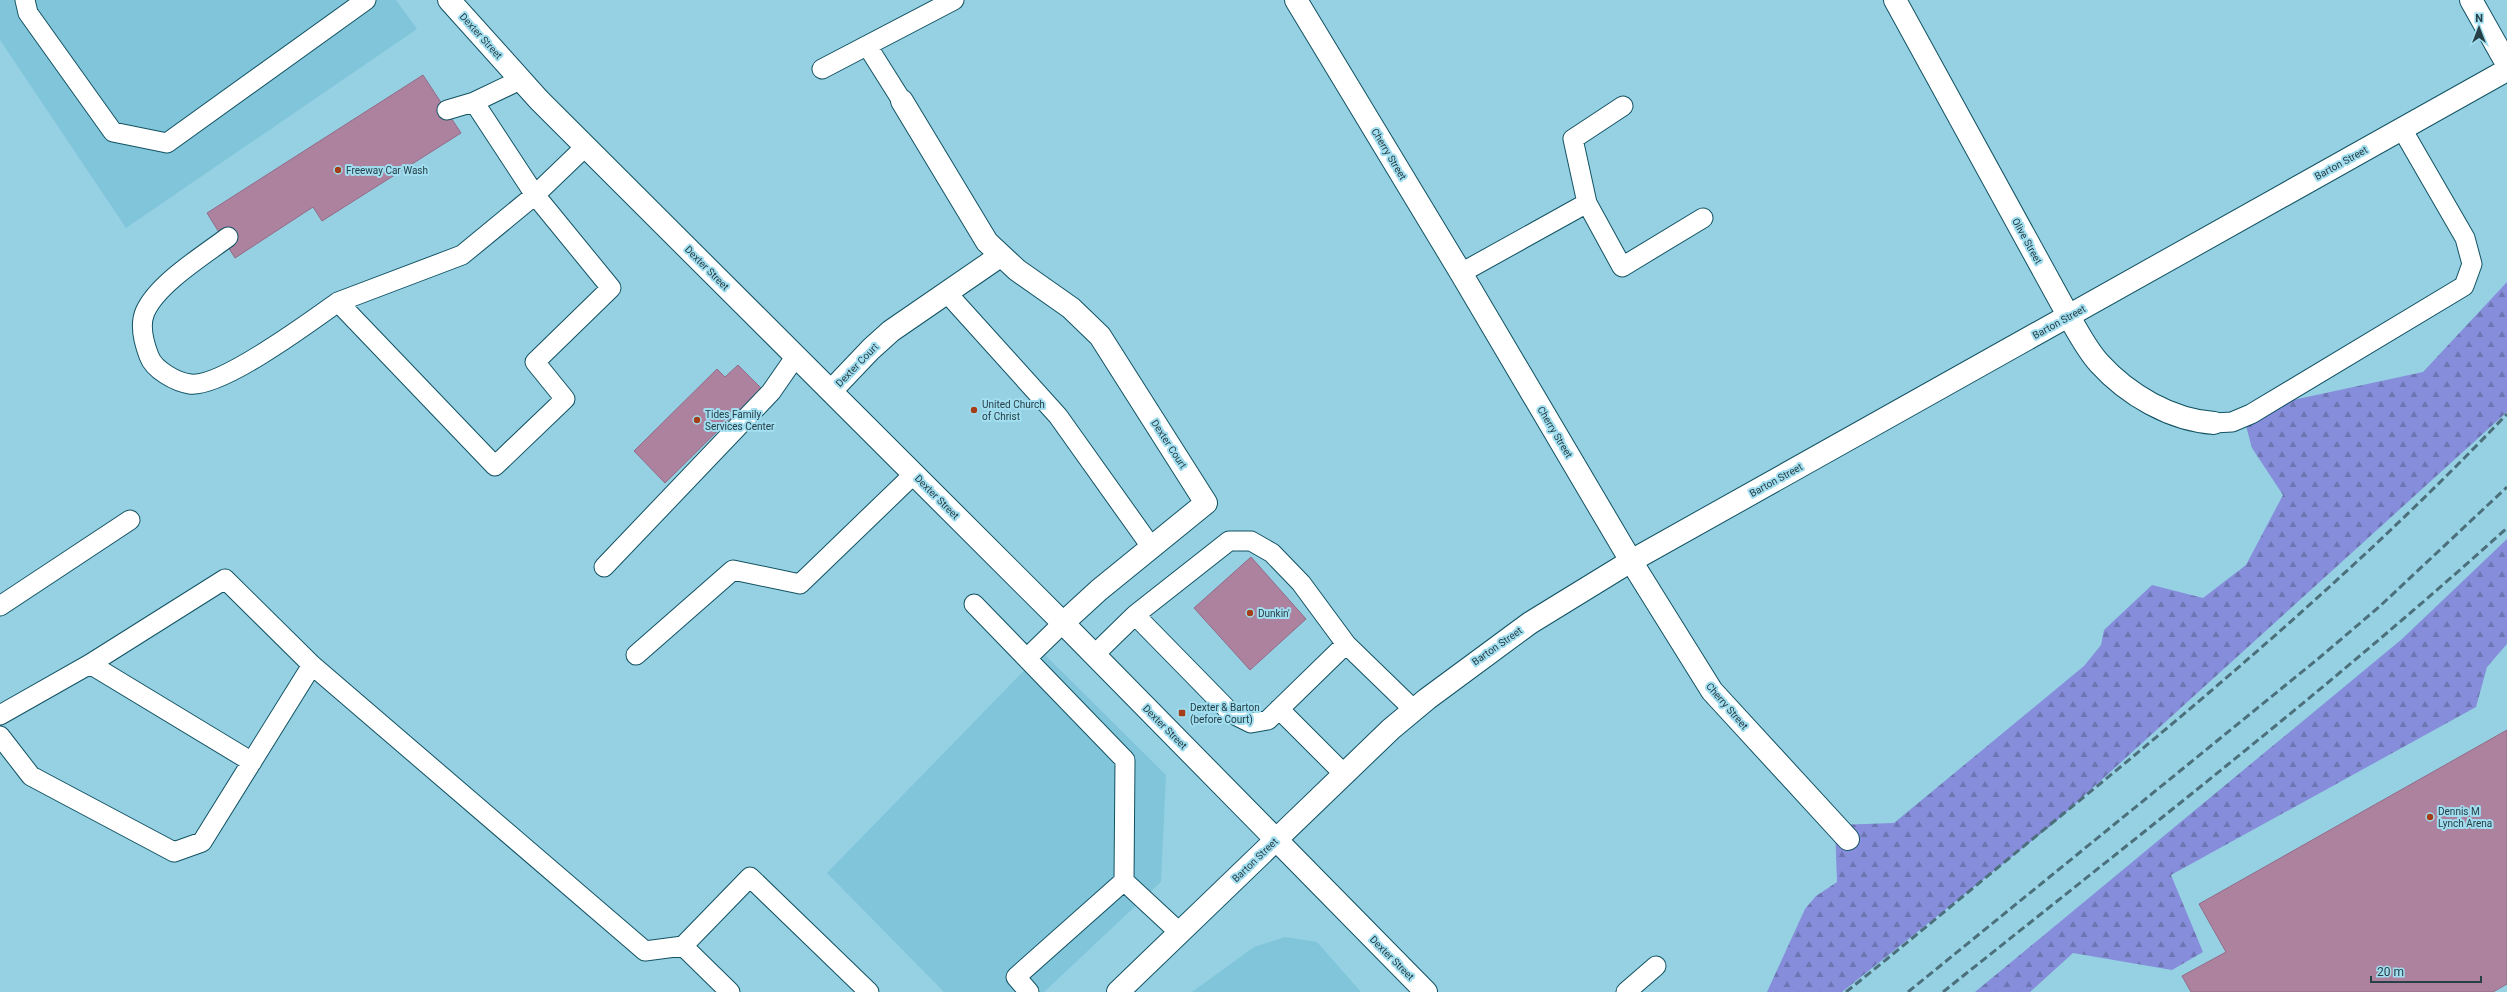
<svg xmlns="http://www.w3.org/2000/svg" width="2507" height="992" font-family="Roboto,sans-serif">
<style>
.built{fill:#80c5da}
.forest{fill:url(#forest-firs)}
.building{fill:#ad829f;stroke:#946a87}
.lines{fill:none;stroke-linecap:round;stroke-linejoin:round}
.service-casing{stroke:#125262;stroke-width:21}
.minor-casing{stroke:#125262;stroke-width:24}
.secondary-casing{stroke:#125262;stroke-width:24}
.primary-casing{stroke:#125262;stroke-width:24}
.service{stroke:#fff;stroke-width:19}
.minor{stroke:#fff;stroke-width:22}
.secondary{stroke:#fff;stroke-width:22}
.primary{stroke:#fff;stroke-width:22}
.rail{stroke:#4c707b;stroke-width:3;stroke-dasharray:8 4;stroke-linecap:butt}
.poi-dot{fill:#a43e18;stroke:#a1def0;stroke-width:1.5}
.labels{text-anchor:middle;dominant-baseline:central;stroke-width:4;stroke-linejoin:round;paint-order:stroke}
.street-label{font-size:10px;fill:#274047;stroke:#a1def0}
.poi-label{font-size:10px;fill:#274047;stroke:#a1def0;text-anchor:start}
</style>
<defs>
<pattern id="forest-firs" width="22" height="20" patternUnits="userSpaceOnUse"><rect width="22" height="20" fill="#868ddb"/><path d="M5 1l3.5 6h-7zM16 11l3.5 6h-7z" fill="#6e75b3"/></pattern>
</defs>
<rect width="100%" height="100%" fill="#95d1e3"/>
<path class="built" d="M0 0H396L417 29 126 228 0 40Z
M1042 652 1166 775 1161 882 1044 992H944L827 873Z
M1285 937 1317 942 1361 992H1192L1254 947Z"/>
<path class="forest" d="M2507 282V412L2054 823 1842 992H1767L1805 909 1816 896 1837 882 1835 825 1894 823 2084 666 2101 645 2104 630 2152 585 2203 598 2246 565 2283 495 2252 448 2242 411 2423 372Z
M2507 539V644L2487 667 2476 707 2171 875 2203 952 2172 970 2073 953 2030 992H1975L2402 639Z"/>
<path class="building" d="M423 75 461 133 322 221 313 207 235 258 207 213Z
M738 365 761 388 665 483 634 451 717 369 725 377Z
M1251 557 1306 619 1250 670 1194 608Z
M2507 730V984L2493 992H2191L2182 976 2226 952 2199 904Z"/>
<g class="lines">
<g class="service-casing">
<path id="service" d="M25 0 28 13 113 132 167 143 366 0
M868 47 902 101
M822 69 954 0
M520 80 474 102 535 195 585 147
M447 110 474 102
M535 195 611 288 535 362 565 399 495 466 338 302 462 255Z
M1587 203 1622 267 1703 218
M228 237C204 255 157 284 145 312 139 326 144 343 149 356 154 370 176 382 190 384 221 388 310 322 338 302
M1461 273 1587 203 1573 139 1623 106
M947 293 1058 416 1152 548
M2214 423 2232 422 2251 414 2464 286 2472 264 2465 238 2402 129
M604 567 771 392 796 356
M974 604 1125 760 1124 881 1016 977 1029 992
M0 606 130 520
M1135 615 1229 541H1251L1272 553 1301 583 1346 644
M636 655 733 570 800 584 914 474
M1094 655 1135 615 1231 713 1251 723 1268 720 1346 644 1414 710
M1027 658 1063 623
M90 664 252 762
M1279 709 1344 774
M0 715 90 664 225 579 312 665 645 951 683 946
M0 736 31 776 174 852 202 842 312 665
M1124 881 1180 933
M730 992 683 946 750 877 869 992
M1626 992 1656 966"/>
</g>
<g class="minor-casing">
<path id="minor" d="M1296 0 1461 273 1631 561 1712 691 1848 839
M1895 0 2069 317C2078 332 2087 350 2099 363 2128 395 2171 420 2214 423
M2471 0 2507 64
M902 101 987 242 1017 270 1071 308 1100 336 1206 503 1099 590 1063 623
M831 391 871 349 891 331 1000 256"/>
</g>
<g class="secondary-casing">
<path id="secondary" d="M1118 992 1391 729 1427 699 1530 623 1631 561 2507 70"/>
</g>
<g class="primary-casing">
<path id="primary" d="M449 0 539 100 1063 623 1426 992"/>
</g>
<use href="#service" class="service"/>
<use href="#minor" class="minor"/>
<use href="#secondary" class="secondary"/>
<use href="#primary" class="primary"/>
<path class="rail" d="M1846 992C1921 932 1994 870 2068 810 2221 685 2371 557 2507 414
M1908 992 2319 658 2379 607 2507 487
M1943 992C2133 840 2326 691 2507 528"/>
</g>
<g class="poi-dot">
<circle cx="338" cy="170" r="4"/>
<circle cx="974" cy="410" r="4"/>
<circle cx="697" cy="420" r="4"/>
<circle cx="1250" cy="613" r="4"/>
<rect x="1178" y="709" width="8" height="8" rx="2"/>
<circle cx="2430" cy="817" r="4"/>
</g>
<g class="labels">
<g class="street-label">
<text transform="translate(481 36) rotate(48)">Dexter Street</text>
<text transform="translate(1389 154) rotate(59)">Cherry Street</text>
<text transform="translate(2341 163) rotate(-29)">Barton Street</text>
<text transform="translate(2027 241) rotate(61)">Olive Street</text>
<text transform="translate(707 268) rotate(45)">Dexter Street</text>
<text transform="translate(2059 322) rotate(-29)">Barton Street</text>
<text transform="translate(857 365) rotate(-46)">Dexter Court</text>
<text transform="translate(1555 432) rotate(59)">Cherry Street</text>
<text transform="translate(1169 444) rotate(57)">Dexter Court</text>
<text transform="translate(1776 480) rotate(-29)">Barton Street</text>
<text transform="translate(937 497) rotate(45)">Dexter Street</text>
<text transform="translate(1497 646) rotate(-35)">Barton Street</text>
<text transform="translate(1727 706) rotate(49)">Cherry Street</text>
<text transform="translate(1165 727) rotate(45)">Dexter Street</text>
<text transform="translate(1255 860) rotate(-44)">Barton Street</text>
<text transform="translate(1392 958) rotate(45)">Dexter Street</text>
</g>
<g class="poi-label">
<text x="346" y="170">Freeway Car Wash</text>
<text x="982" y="404">United Church<tspan x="982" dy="12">of Christ</tspan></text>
<text x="705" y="414">Tides Family<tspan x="705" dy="12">Services Center</tspan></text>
<text x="1258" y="613">Dunkin'</text>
<text x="1190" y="707">Dexter &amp; Barton<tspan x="1190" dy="12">(before Court)</tspan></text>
<text x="2438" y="811">Dennis M<tspan x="2438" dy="12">Lynch Arena</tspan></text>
</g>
</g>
<g transform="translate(2479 28)" stroke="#a1def0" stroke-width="3" paint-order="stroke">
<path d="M0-3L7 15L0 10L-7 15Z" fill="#274047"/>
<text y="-6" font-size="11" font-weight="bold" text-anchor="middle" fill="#274047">N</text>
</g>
<path d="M2371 976v6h110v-6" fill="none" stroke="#274047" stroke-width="2"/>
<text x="2377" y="976" font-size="12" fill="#274047" stroke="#a1def0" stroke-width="3" paint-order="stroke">20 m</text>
</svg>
